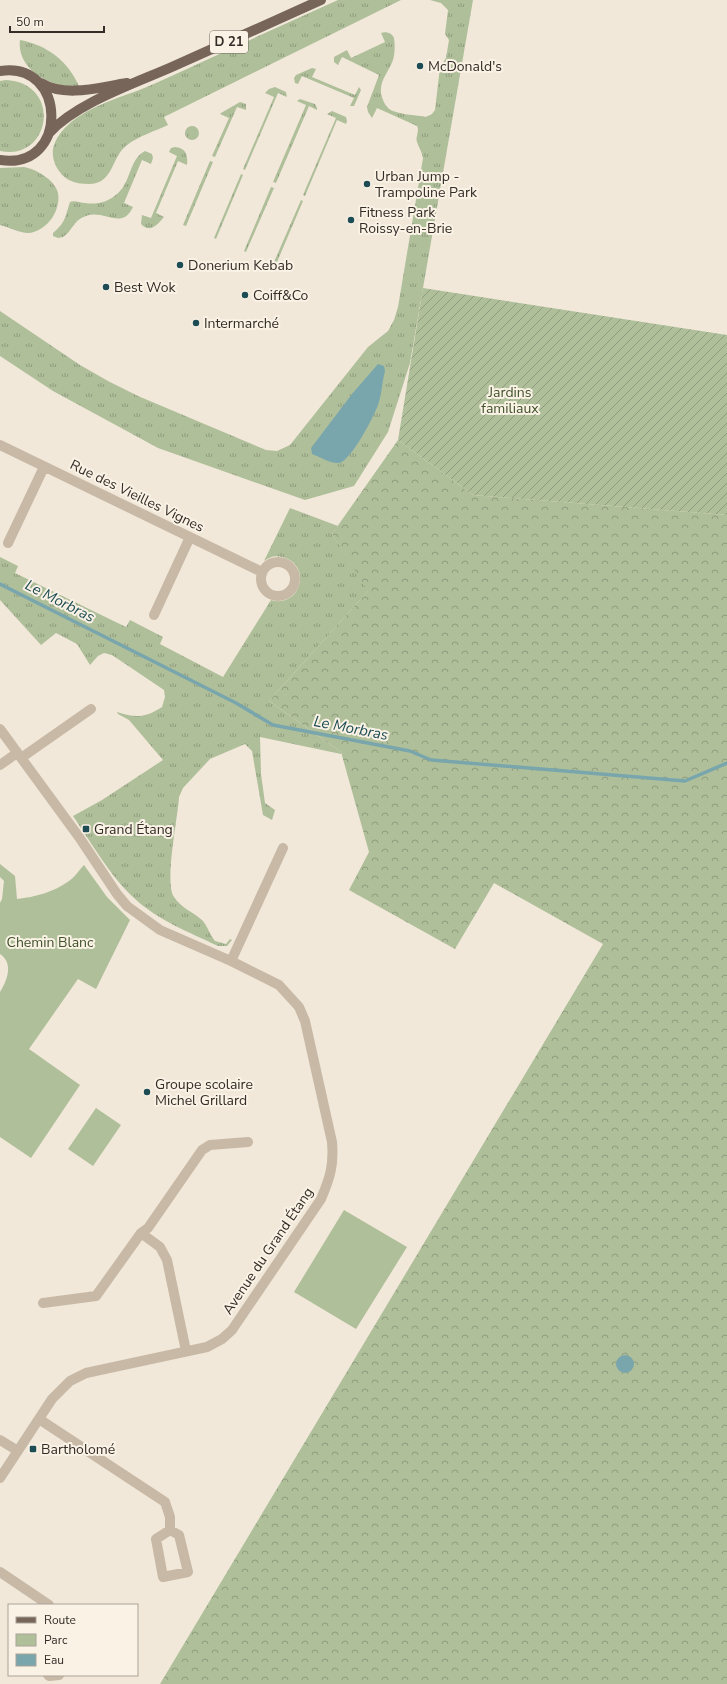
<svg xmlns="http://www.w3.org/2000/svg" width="727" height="1684" font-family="'Nunito Sans',sans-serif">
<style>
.grass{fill:url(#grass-tufts)}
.forest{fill:url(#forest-crowns)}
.park{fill:#afbf9a}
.garden{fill:url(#garden-furrows)}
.water{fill:#79a6ad}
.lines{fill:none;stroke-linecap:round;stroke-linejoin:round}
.stream{stroke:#79a6ad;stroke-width:3.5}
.street{stroke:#c8b9a6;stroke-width:10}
.primary{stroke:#766558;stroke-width:10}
.poi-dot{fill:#1d4c55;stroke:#f9f2e5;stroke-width:1.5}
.labels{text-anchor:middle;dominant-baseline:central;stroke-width:4;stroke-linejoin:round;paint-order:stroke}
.shield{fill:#f9f2e5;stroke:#6f6760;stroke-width:1}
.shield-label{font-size:13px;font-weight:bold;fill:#342c27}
.poi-label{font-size:14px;fill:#342c27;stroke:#f9f2e5;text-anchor:start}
.park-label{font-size:14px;fill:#40522b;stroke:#f9f2e5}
.street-label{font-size:14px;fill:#342c27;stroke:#f9f2e5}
.water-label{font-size:15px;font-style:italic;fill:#1d4c55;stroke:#f9f2e5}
</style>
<defs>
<pattern id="grass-tufts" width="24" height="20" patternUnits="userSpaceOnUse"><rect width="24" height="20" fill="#afbf9a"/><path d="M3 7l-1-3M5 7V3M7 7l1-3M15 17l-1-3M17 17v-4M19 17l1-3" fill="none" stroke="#8f9b7e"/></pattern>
<pattern id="forest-crowns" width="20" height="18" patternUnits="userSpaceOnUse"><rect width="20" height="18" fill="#afbf9a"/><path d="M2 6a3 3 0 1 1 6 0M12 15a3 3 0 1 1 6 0" fill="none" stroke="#8f9b7e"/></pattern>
<pattern id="garden-furrows" width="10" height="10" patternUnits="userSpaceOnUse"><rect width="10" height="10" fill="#afbf9a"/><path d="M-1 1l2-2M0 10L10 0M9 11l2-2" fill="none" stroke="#8f9b7e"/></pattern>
</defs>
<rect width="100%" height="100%" fill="#f1e8d9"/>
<path class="grass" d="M338 0H401L164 117 168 125C155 131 139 136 127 145 111 157 114 184 89 184 82 184 75 183 69 180 60 175 54 165 53 156 51 140 66 125 78 117 101 101 130 95 156 83 216 56 277 27 338 0Z
M430 0H473L410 363 388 432 354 486 305 500 158 448 53 391 0 356V311L80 365 108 381 138 396 266 450 277 451 290 445 368 347 388 331 394 320 398 307 423 158C422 152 419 148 417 142 415 137 420 131 417 126L377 108 372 118 368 112 367 107 379 75 342 57 338 65 334 62V57L347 50 351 58 385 42 381 33C386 31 392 33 394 38 395 45 395 53 393 60 388 74 376 83 383 100 385 105 388 109 393 111 403 115 416 115 426 117L432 114 435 110 440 67 446 58 449 40 445 34 448 10 441 3Z
M20 40C47 45 68 61 79 86 53 89 16 70 20 40Z
M312 68 316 69 312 77 355 95 359 87 361 90 354 106H350L354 98 302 76 298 84 295 83 294 78 296 75Z
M6 80C63 83 51 162 0 151V81Z
M275 87 286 92 287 97 278 93 245 170 243 169 274 97 265 93 269 89Z
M300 99 315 104 317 108V110L309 106 276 183 273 182 306 105 297 101Z
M240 102 246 104V110L237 107 215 157 212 156 229 118 220 114 221 113Z
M332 111 346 117 347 121 346 124 337 120 305 196 303 195 336 118 327 114Z
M185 133a7 7 0 1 1 14 0a7 7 0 1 1-14 0Z
M175 147C186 148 188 155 187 165L178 161 156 213 164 217C158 224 150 234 141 224L142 215 151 218 177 156 169 152 171 148Z
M145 151 152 154 153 158 151 164 142 160 124 203 133 207C122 231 104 209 86 216 72 221 73 231 63 237L58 238 53 236V233C66 222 65 217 70 202 75 200 80 203 85 203 97 205 108 202 117 194 131 183 129 159 145 151Z
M210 161 213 162 186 226 183 225Z
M24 167C36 169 55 180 58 193 61 210 48 230 30 233 21 234 9 227 0 225V168Z
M241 174 243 175 216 239 214 238Z
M271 187 274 188 246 252 244 251Z
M301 200 303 201 277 262 286 265 281 270 271 269Z
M290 508 338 526 332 534 369 590 269 701 341 752V754L260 737 261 774 265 803 275 810 272 820 263 815 252 751 245 744 210 759 183 788 179 797C178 817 164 883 174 897 181 908 193 912 202 920 207 925 210 935 215 941L226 944 230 939 232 940 227 946H218C189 932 157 920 133 897 111 877 90 841 73 816L102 800 163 760 129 720 118 714 117 712C136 718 145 718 162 707L165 697 164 690 112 655 104 653 98 656 90 665 77 644 56 633 41 645 0 600V557L18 566 15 573 126 627 130 620 163 637 160 644 223 677 271 600C301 609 313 564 282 557 275 555 270 557 264 561Z"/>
<path class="forest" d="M398 440 473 495 727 515V1684H160L603 944 494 883 455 949 349 890 369 852 341 752 269 701 368 591 332 534Z"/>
<path class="park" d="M0 864 15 876 17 899C35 897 54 892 69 881 75 877 79 870 84 865L107 897 130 920 96 989 78 979 29 1049 80 1085 31 1158 0 1137V992C7 981 14 963 0 954V903L2 899 4 881 0 877Z
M96 1108 121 1125 93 1166 68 1149Z
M344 1210 407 1247 356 1329 294 1292Z"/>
<path class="garden" d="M423 288 727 335V515L473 495 398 440Z"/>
<path class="water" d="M378 364 384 366 385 371C382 382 382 394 378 405 374 416 351 461 339 463 331 464 320 457 312 454L311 448 352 394Z
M616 1364a9 9 0 1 1 18 0a9 9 0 1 1-18 0Z"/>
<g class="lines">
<path class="stream" d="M0 584 236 703 273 725 410 751 431 760 685 781 727 763"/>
<path class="street" d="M0 445 262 572
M8 543 44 467
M261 579a17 17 0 1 1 34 0a17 17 0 1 1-34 0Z
M154 615 190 537
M0 729 79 837 117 894 127 906 160 930 231 961 279 985 299 1007 305 1021 332 1142C334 1165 330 1178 321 1199L232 1330 222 1339 207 1347 86 1373 70 1381 52 1399 0 1478
M21 758 91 709
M0 765 17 753
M231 961 283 848
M141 1233 160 1247 167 1260 186 1351
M43 1303 96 1296 141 1233 148 1228 202 1150 210 1145 248 1142
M39 1419 165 1502 170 1517V1530
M0 1440 18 1451
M170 1530 179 1535 188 1572 163 1577 156 1539Z
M0 1572 49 1605
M48 1675 49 1676 59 1675"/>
<path class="primary" d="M0 71C67 60 70 171 0 160
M41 83C66 98 100 87 127 83
M49 133C78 102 136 83 174 66 224 44 272 22 321 0"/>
</g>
<g class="poi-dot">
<circle cx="420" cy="66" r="4"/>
<circle cx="367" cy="184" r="4"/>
<circle cx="351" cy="220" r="4"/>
<circle cx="180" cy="265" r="4"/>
<circle cx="106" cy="287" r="4"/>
<circle cx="245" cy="295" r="4"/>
<circle cx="196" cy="323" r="4"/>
<rect x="82" y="825" width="8" height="8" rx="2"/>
<circle cx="147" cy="1092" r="4"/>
<rect x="29" y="1445" width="8" height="8" rx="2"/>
</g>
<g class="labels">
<rect class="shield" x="210" y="31" width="38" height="22" rx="3"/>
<g class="shield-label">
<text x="229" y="42">D 21</text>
</g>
<g class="poi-label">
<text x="428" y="66">McDonald's</text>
<text x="375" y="176">Urban Jump -<tspan x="375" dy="16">Trampoline Park</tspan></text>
<text x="359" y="212">Fitness Park<tspan x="359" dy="16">Roissy-en-Brie</tspan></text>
<text x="188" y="265">Donerium Kebab</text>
<text x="114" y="287">Best Wok</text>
<text x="253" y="295">Coiff&amp;Co</text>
<text x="204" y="323">Intermarché</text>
<text x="94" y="829">Grand Étang</text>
<text x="155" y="1084">Groupe scolaire<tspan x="155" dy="16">Michel Grillard</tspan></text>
<text x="41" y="1449">Bartholomé</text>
</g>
<g class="park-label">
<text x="510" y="392">Jardins<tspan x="510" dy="16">familiaux</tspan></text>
<text x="50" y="942">Chemin Blanc</text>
</g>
<g class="street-label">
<text transform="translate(137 496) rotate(26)">Rue des Vieilles Vignes</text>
<text transform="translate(268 1251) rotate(-56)">Avenue du Grand Étang</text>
</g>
<g class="water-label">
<text transform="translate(60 601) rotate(27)">Le Morbras</text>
<text transform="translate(351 728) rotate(11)">Le Morbras</text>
</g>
</g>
<rect x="8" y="1604" width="130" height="72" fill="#f9f2e5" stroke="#aaa399"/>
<rect x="16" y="1617" width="20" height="6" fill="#766558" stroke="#aaa399"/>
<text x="44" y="1624" font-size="12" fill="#342c27">Route</text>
<rect x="16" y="1634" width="20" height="12" fill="#afbf9a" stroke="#aaa399"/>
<text x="44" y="1644" font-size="12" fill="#342c27">Parc</text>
<rect x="16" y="1654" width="20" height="12" fill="#79a6ad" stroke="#aaa399"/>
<text x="44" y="1664" font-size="12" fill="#342c27">Eau</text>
<path d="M10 26v6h94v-6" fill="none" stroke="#342c27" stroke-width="2"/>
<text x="16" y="26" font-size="12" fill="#342c27" stroke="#f9f2e5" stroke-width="3" paint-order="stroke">50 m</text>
</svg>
